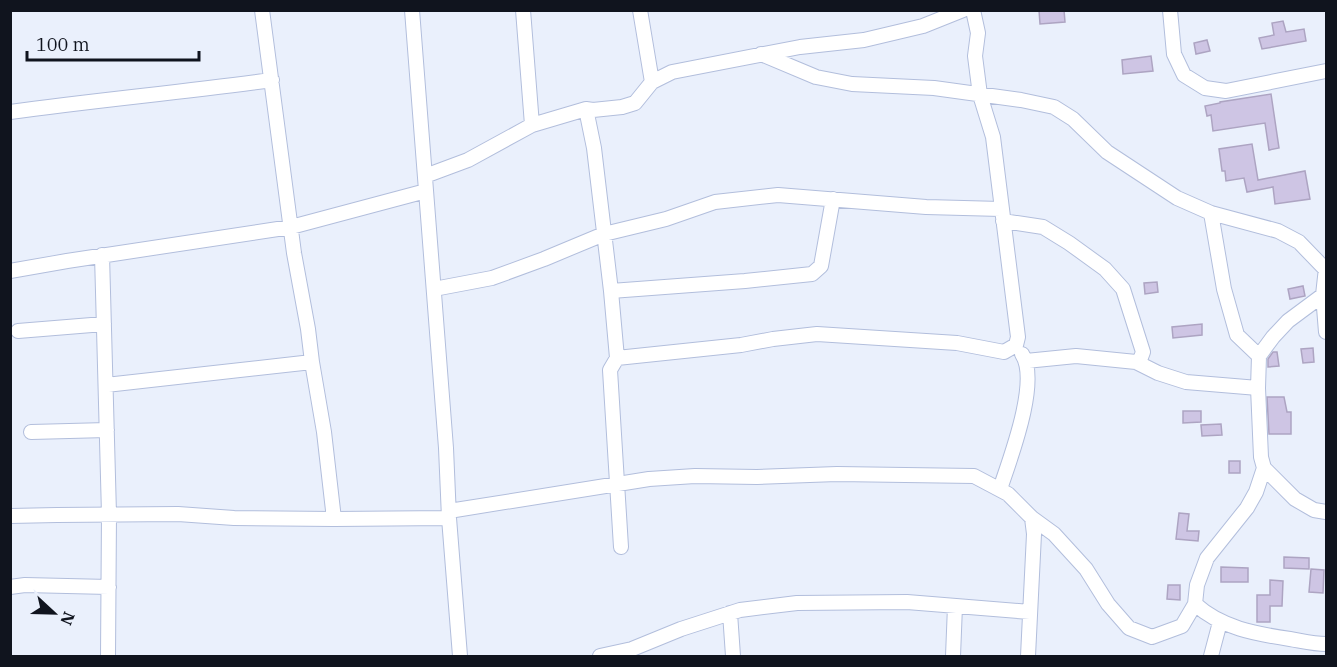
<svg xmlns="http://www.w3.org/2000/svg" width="1337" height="667" font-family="'IBM Plex Serif',serif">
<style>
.building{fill:#cec5e4;stroke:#ada4c2;stroke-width:1.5}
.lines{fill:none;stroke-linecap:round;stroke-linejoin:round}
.minor-casing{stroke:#b2bedc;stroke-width:16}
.minor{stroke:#fff;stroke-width:14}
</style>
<rect width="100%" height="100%" fill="#eaf0fc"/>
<path class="building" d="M1039 10H1064L1065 22 1040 24Z
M1283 21 1286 32 1304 29 1306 41 1262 49 1259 38 1274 35 1272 23Z
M1207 40 1210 51 1196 54 1194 43Z
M1151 56 1153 71 1123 74 1122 60Z
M1271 94 1279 148 1269 150 1265 123 1213 131 1211 115 1207 116 1205 106 1220 103V102Z
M1252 144 1258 180 1305 171 1310 199 1275 204 1273 187 1247 192 1244 178 1226 181 1225 171H1222L1219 149Z
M1157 282 1158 292 1145 294 1144 283Z
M1303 286 1305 296 1290 299 1288 289Z
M1202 324V335L1173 338 1172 327Z
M1313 348 1314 362 1303 363 1301 349Z
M1273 352H1277L1279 366 1268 367V359Z
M1267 397H1284L1287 412H1291V434H1269Z
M1183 411H1201V422L1183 423Z
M1221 424 1222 435 1202 436 1201 425Z
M1229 461H1240V473H1229Z
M1179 513 1189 514 1187 531H1199L1198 541 1176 539Z
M1284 557 1309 558V569L1284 568Z
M1221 567 1248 568V582H1221Z
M1311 569 1324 570 1323 593 1309 592Z
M1270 580 1283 581 1282 606H1270V622H1257V595H1270Z
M1168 585H1180V600L1167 599Z"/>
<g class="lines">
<g class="minor-casing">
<path id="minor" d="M412 10 446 448 449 518 460 656
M523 10 532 125
M640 10 652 82
M1170 10 1174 54 1184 75 1205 88 1226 91 1326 71
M761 54 816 77 852 84 934 88 1021 100 1054 107 1073 119 1107 152 1177 198 1211 213 1278 231 1299 242 1326 270
M586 109 594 148 611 291 617 358 610 370 621 547
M10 112C97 100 185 92 272 80
M425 176 468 160 532 125 586 109 593 110 622 107 635 103 652 82 672 72 800 47 864 40 923 26 963 10
M1211 213 1224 289 1237 335 1259 356
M1003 221 1043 227 1069 243 1105 269 1123 289 1143 352 1140 360 1136 362
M102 255 109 514 108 656
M1326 268 1323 295 1326 332
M10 271 67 261 291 227 426 191
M434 289 492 278 544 259 604 234 666 219 715 202 778 195 926 207 1001 209
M611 291 745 281 812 274 821 266 833 199
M1323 295 1288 321 1273 337 1259 356 1258 388 1261 457 1264 468 1295 499 1314 510 1326 512
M18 331 104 324
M617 358 741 345 773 339 817 334 957 343 1004 352 1016 345 1018 337 993 137 980 95 975 56 978 33 973 10
M1026 361 1076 356 1136 362 1158 373 1186 382 1258 388
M312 362 324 432 334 519
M106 385 312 362 308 329 294 253 262 10
M31 432 107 430
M1000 489C1010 459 1040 381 1022 354
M449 511 649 479 695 476 757 477 837 474 974 476 1008 494 1032 518 1034 534 1028 656
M10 516 57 515 178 514 234 518 334 519 449 518
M1032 518 1054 534 1086 569 1108 604 1129 628 1152 637 1182 626 1195 604 1197 585 1207 558 1247 508 1256 492 1264 468
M10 587 25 585 109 587
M1195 604C1221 628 1256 634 1290 639 1302 641 1314 644 1326 644
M730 613 733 656
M600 656 632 649 681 629 740 610 797 603 907 602 1030 612
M953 656 955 606
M1211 656 1220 622"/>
</g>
<use href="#minor" class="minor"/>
</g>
<rect width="1337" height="667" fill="none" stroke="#10141e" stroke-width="24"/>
<g transform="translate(54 613) rotate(112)" stroke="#eaf0fc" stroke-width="4.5" paint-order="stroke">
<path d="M0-4.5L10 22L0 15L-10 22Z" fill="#10141e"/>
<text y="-9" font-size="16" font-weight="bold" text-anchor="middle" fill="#10141e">N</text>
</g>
<path d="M27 51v9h172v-9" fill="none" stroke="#10141e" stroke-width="3"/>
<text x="36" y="51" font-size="18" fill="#10141e" stroke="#eaf0fc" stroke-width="4.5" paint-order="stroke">100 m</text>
</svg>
